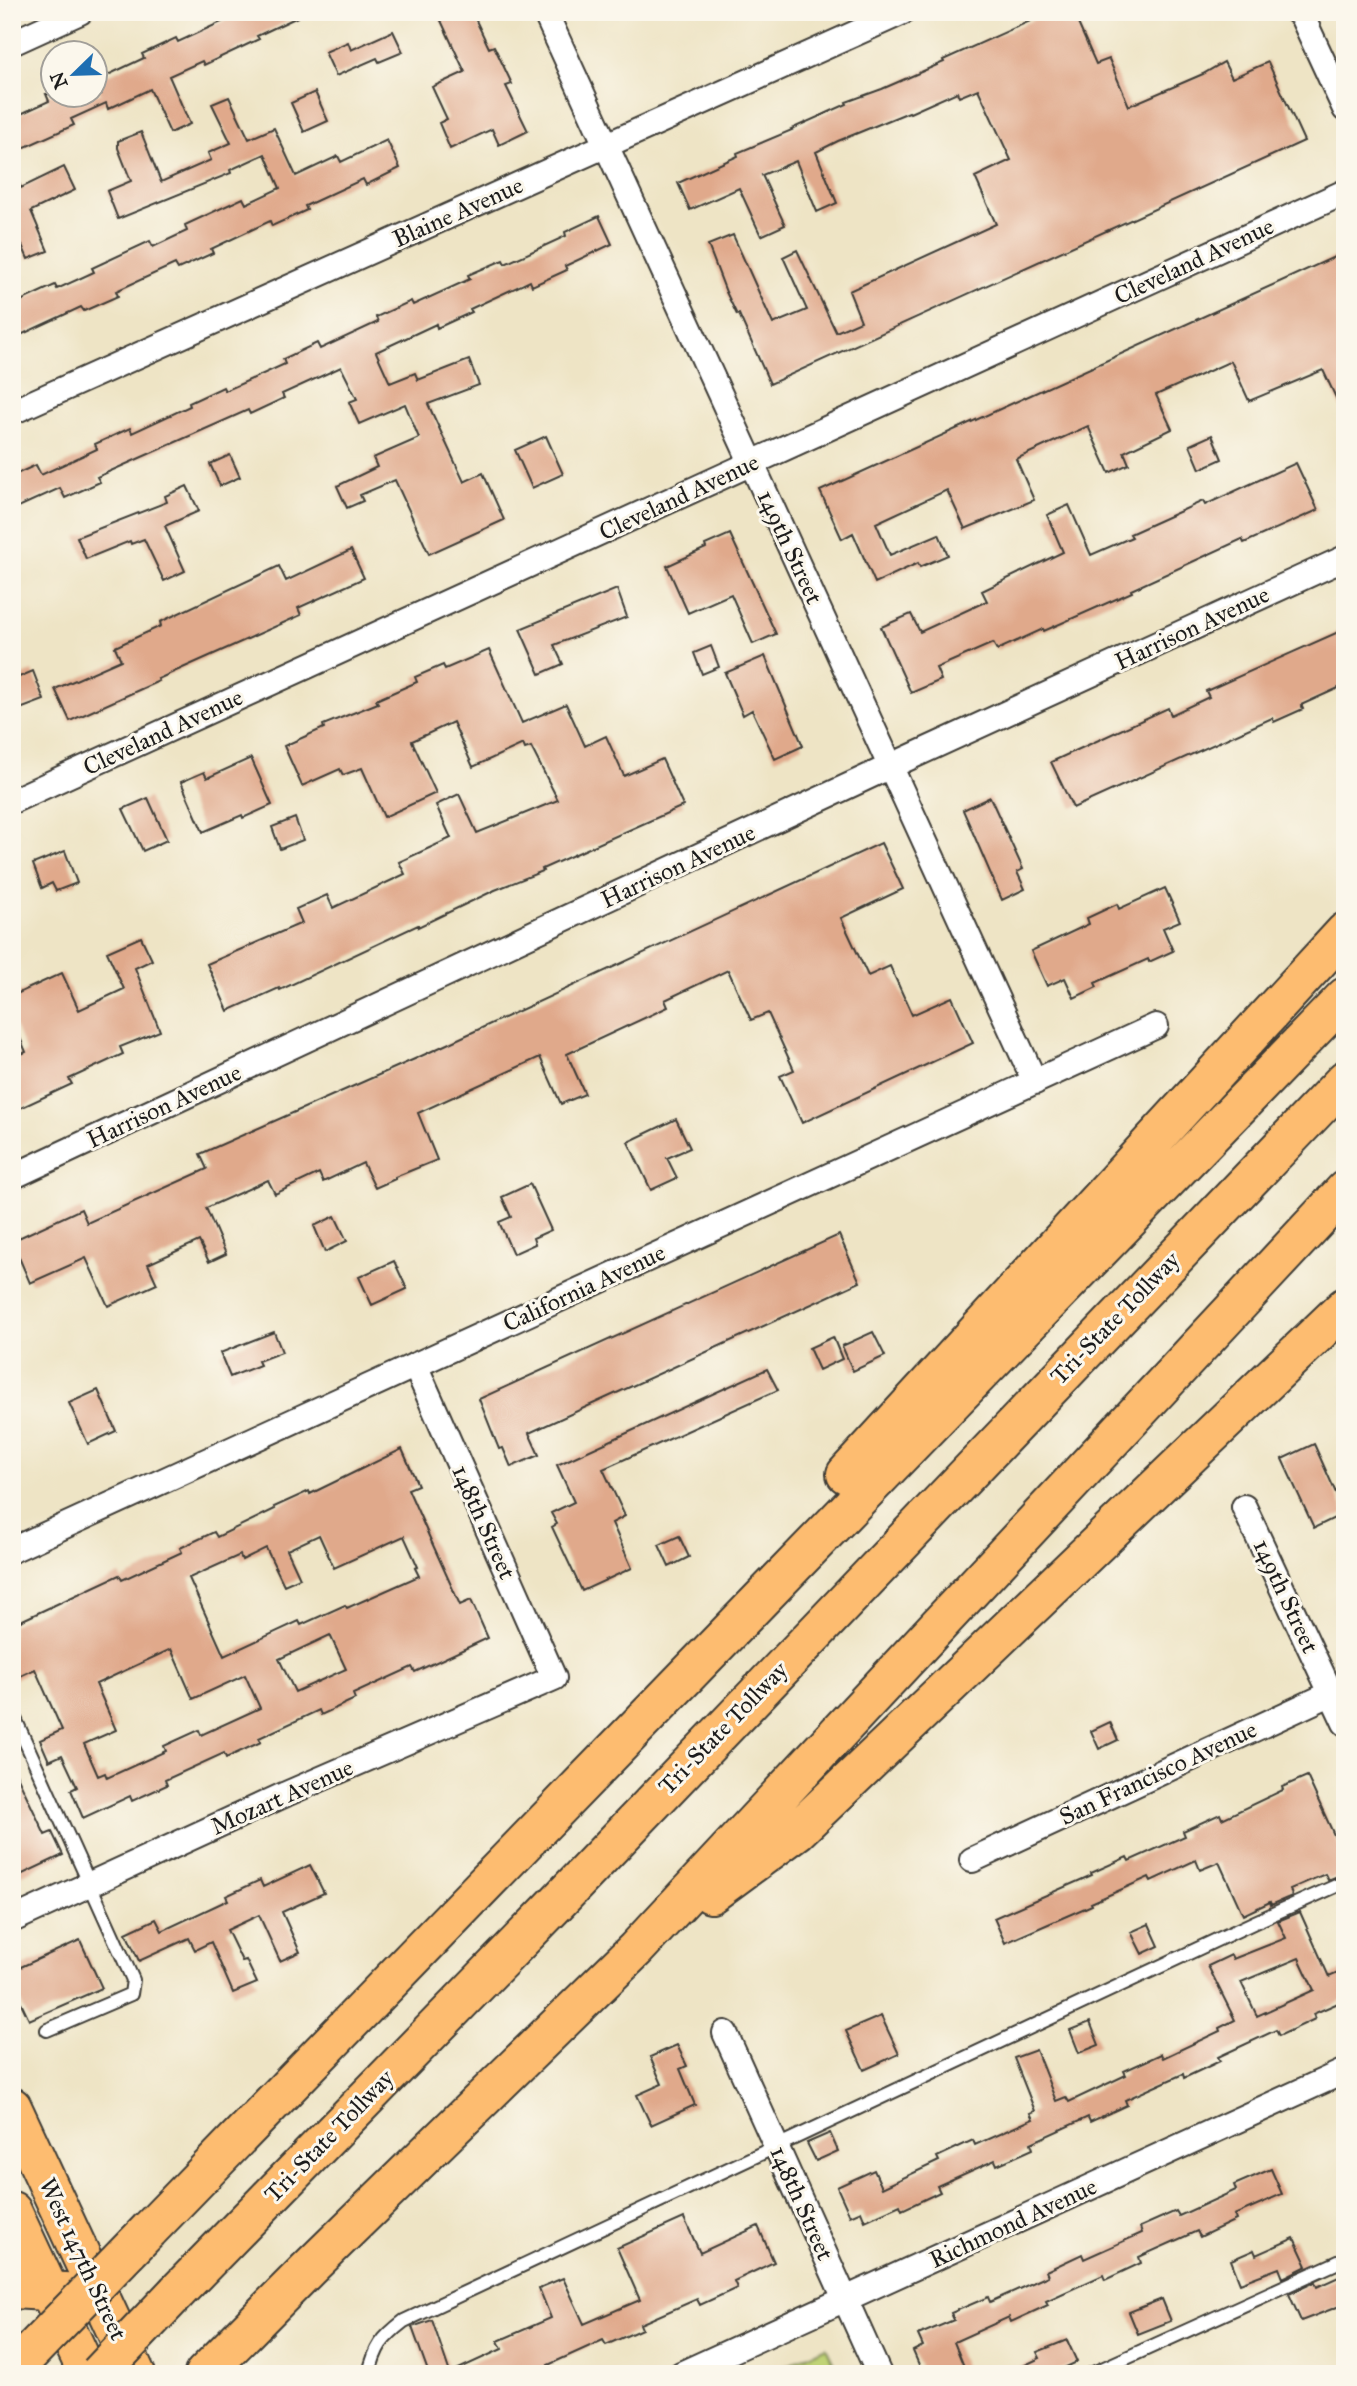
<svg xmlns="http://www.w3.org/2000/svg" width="1357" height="2386" font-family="'IM FELL Great Primer',serif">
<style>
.green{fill:#c0d376;stroke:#6e7849;stroke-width:2}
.building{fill:#e0a98b;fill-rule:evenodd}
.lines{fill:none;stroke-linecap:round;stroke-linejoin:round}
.lane-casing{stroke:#3c3a35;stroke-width:16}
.street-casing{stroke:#3c3a35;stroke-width:28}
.primary-casing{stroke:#3c3a35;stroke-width:42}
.highway-casing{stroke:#3c3a35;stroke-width:42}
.lane{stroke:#fff;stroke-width:12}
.street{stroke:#fff;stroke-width:24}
.primary{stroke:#fdbc6f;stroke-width:38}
.highway{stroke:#fdbc6f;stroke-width:38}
.highway-bridge-casing{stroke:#3c3a35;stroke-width:42;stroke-linecap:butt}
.highway-bridge{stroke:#fdbc6f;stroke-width:38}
.labels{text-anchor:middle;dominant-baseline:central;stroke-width:6;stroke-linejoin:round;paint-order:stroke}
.street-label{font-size:24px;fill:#1c1c1c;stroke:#fbf7ec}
</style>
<rect width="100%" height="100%" fill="#fbf7ec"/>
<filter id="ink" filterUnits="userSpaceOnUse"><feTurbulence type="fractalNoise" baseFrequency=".0143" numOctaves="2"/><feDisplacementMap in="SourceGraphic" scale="14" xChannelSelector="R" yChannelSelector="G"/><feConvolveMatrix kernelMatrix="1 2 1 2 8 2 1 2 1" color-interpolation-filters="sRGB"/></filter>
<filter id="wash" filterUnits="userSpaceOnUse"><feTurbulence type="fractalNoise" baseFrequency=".00686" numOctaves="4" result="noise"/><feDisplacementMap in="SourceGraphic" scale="28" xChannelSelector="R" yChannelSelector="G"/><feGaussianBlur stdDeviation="1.57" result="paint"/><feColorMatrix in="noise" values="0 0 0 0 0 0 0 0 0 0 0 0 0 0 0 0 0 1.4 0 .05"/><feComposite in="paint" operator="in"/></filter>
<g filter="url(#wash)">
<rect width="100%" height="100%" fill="#eee4c5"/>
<path class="green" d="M826 2347 839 2374H769Z"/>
<g id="blocks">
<path class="building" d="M243 12H308L257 36 259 39 204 65 202 61 169 76 190 124 170 133 150 89 108 109 106 103 71 119 74 125 12 153V118L49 101 46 94H101L95 81 144 58 142 54 176 38 178 42Z
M437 12H472L489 48 494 46 512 84 506 86 528 131 499 145 492 129 450 149 439 123 447 119 432 87 465 72Z
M1050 12H1073L1096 64 1109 59 1129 106 1203 74 1224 62 1232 78 1268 62 1304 141 770 384 739 314 737 315 726 292 708 245 733 235 773 324 807 310 783 257 797 250 836 332 861 321 849 291 996 224 975 177 1011 160 978 89 959 97 957 92 910 113 909 112 838 141 816 152 837 203 817 212 796 161 762 175 785 225 761 236 739 188 690 210 678 183 738 156 737 153 792 130 791 129 847 104 846 102 882 89 944 62 943 60Z
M393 31 403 52 379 62 377 58 336 76 325 52 348 42 351 50Z
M315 92 328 121 304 132 291 103Z
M229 97 249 139 274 128 296 176 338 156 341 162 387 140 400 168 366 185 363 179 305 206 307 210 272 226 270 221 211 249 213 253 178 269 175 264 116 291 118 296 84 311 81 307 12 339V305L55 285 57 289 94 272 92 268 150 241 153 247 187 231 185 225 243 198 246 204 280 188 265 154 230 170 231 173 118 219 107 191 131 181 118 148V141L141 132 161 182 211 160 208 153 231 143 212 104Z
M12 167 21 188 64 167 75 190 31 211 48 251 28 259 12 222Z
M599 216 612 244 565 266 567 270 532 286 530 281 470 309 472 312 437 328 436 324 376 352 390 383 415 373 418 380 469 360 479 385 428 404 464 482 483 473 504 520 429 554 395 480 360 495 363 501 347 508 337 486 377 467 373 458 419 438 405 404 359 424 349 402 357 399 341 367 282 394 284 398 250 414 248 410 97 477 100 482 65 498 60 488 12 510V476L36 465 41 475 97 449 95 444 130 428 132 433 190 406 189 403 223 387 225 391 285 364 283 359 317 343 320 349 378 322 376 317 411 301 413 305 470 279 468 275 503 260 505 264 566 236 565 232Z
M1345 252V417L1323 370 1249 401 1231 361 1156 395 1172 429 1124 452 1129 464 1109 473 1088 426 1016 459 1034 500 965 529 947 490 876 523 890 555 939 534 948 555 920 567 918 563 875 583 853 533 842 539 820 491Z
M1212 435 1222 459 1200 469 1190 445Z
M546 436 563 474 532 488 515 450Z
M230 455 240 477 220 486 210 464Z
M1296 463 1318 510 1244 543 1242 539 1131 590 1132 592 1044 631 1043 629 997 650 993 643 936 668 941 680 911 693 881 627 911 614 920 632 987 601 982 591 1063 552 1047 515 1069 505 1091 555 1132 537 1130 534 1203 501 1205 505Z
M187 486 199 511 165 526 185 571 164 581 144 539 131 544 130 541 86 559 77 537 167 502 165 496Z
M730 534 776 634 753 644 731 594 688 613 667 566 706 548 705 545Z
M351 550 364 578 298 608 301 615 158 679 159 681 70 721 55 689 121 660 115 647 161 626 160 622 279 566 286 581Z
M617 589 627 617 554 645 563 664 540 674 520 629Z
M1345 629V685L1301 705 1303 709 1274 722 1272 718 1073 808 1051 762 1168 708 1171 715 1209 697 1206 691Z
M711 646 719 667 702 674 694 653Z
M489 650 522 723 566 704 585 746 606 736 624 776 662 759 683 806 542 869 543 871 495 890 418 927V925L280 990 279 988 228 1011 207 964 302 923 296 909 327 895 333 908 405 874 399 862 451 838 436 805 459 794 477 833 558 800 531 747 525 749 523 744 473 767 453 722 412 741 436 793 384 817 362 768 343 775 340 769 302 786 284 746 324 728 323 725 378 703 376 700 417 682 415 677 443 665 445 669Z
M765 656 803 746 775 759 752 710 743 715 725 673Z
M33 671 44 700 12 712V680Z
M251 758 272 805 243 818 242 815 203 832 181 782 204 772 207 778Z
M990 797 1023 869 1017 872 1025 889 1002 900 963 810Z
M148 798 167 840 143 851 123 809Z
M295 818 303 840 280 849 272 827Z
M881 843 903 889 841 918 868 976 890 966 912 1015 952 997 973 1043 802 1123 780 1076 794 1070 768 1013 751 1020 728 970 665 1000 668 1007 567 1054 585 1094 561 1104 540 1057 418 1113 437 1160 395 1177V1179L375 1188 363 1163 323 1182 319 1173 275 1194 268 1180 206 1208 226 1254 209 1262 199 1241 148 1264 157 1284 108 1306 86 1258 30 1283 12 1241 81 1209 87 1223 207 1169 200 1154 417 1058Z
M65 851 77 883 56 891 52 883 42 888 33 864Z
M1165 888 1180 921 1163 928 1173 951 1149 962 1148 959 1095 983 1097 987 1074 998 1065 978 1047 986 1031 951 1089 924 1087 918 1117 904 1119 909Z
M141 937 152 960 135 968 160 1031 120 1047 123 1054 69 1079 72 1084 12 1112V1058L26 1052 12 1019V996L62 973 79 1010 124 989 107 952Z
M676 1119 690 1148 667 1158 677 1178 651 1190 628 1142Z
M530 1184 551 1230 533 1238 535 1244 513 1254 499 1222 511 1217 502 1197Z
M335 1216 347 1241 325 1252 314 1226Z
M839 1235 860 1282 529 1433 539 1455 511 1467 503 1448 499 1449 479 1399Z
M394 1261 407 1289 372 1305 359 1277Z
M274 1332 282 1352 258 1361 260 1365 230 1377 220 1353Z
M873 1332 885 1356 853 1371 842 1346Z
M833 1337 842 1359 819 1370 809 1348Z
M767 1369 778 1390 603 1469 625 1516 612 1523 632 1568 582 1591 552 1527 557 1524 551 1513 574 1502 557 1465Z
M98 1390 116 1431 88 1444 69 1403Z
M1314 1444 1345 1513 1314 1528 1282 1459Z
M402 1449 418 1485 408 1489 428 1534 460 1605 471 1600 488 1638 415 1672 412 1667 353 1694 355 1699 321 1715 319 1710 259 1738 261 1742 226 1758 224 1753 165 1780 167 1785 132 1801 130 1796 83 1818 71 1790 77 1787 62 1755 49 1761 40 1740 62 1730 35 1669 12 1680V1625L119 1575 122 1580 182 1552 180 1548 214 1532 217 1537 275 1509 274 1507 309 1491 310 1494ZM319 1535 334 1568 404 1536 418 1567 415 1568 419 1576 347 1608 345 1605 301 1625 299 1621 224 1656 189 1578 240 1555 242 1560 266 1548 284 1585 300 1578 287 1550ZM330 1635 346 1669 295 1692 279 1659ZM171 1649 193 1699 245 1675 260 1708 201 1735 199 1730 164 1746 166 1751 107 1778 105 1773 98 1776 84 1744 116 1730 96 1684Z
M679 1536 689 1557 669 1567 659 1545Z
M1110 1722 1118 1740 1099 1749 1091 1731Z
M12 1765 45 1835 52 1832 63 1855 12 1879Z
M1307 1776 1345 1859V1873L1328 1880 1325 1874 1290 1889 1292 1896 1271 1905 1270 1902 1243 1915 1219 1862 1200 1870 1196 1860 1151 1881 1149 1877 1091 1903 1092 1905 1005 1943 994 1918 1092 1875 1091 1873 1127 1857 1129 1861 1185 1836 1183 1831 1220 1814 1222 1819 1283 1790 1282 1787Z
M310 1865 324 1893 282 1912 300 1952 280 1961 259 1915 227 1930 242 1961 246 1960 257 1983 233 1993 211 1942 195 1950 189 1938 139 1961 126 1933 156 1919 162 1931 228 1900 226 1896 260 1880 263 1887Z
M1300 1912 1329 1977 1345 1970V2000L1313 2014 1315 2019 1279 2036 1276 2030 1218 2057 1220 2061 1184 2078 1183 2074 1125 2100 1127 2105 1090 2122 1088 2117 1031 2143 1033 2149 997 2165 995 2160 937 2186 940 2192 902 2210 900 2205 865 2221 861 2211 850 2216 837 2187 874 2170 882 2188 939 2161 937 2157 973 2140 975 2145 1033 2119 1030 2113 1035 2111 1014 2058 1036 2050 1056 2101 1066 2097 1069 2102 1126 2075 1124 2071 1161 2054 1163 2058 1220 2031 1219 2028 1235 2020 1208 1966 1231 1955 1233 1959 1286 1938 1278 1921ZM1299 1958 1314 1990 1257 2016 1241 1982Z
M1149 1924 1159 1946 1142 1954 1131 1932Z
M80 1940 102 1988 29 2020 12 1984V1971Z
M881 2016 899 2054 864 2070 846 2031Z
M1090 2022 1099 2045 1079 2053 1070 2030Z
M677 2045 687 2066 680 2069 695 2105 651 2125 637 2095 662 2084 650 2057Z
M830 2133 838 2151 816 2161 807 2143Z
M1271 2169 1282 2194 1234 2215 1236 2220 1200 2237 1197 2231 1139 2257 1141 2263 1105 2280 1103 2275 1046 2301 1048 2305 1011 2322 1009 2317 954 2342 967 2374H923L913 2351 923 2346 918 2335 954 2320 951 2313 988 2297 990 2302 1048 2276 1046 2271 1082 2254 1084 2259 1142 2233 1140 2227 1176 2211 1179 2216 1236 2190 1234 2185Z
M684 2218 700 2253 758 2226 774 2262 734 2281 737 2288 700 2305 697 2299 640 2324 642 2329 606 2345 603 2340 548 2365 552 2374H429L412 2327 432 2320 450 2373 502 2349 498 2341 551 2318 539 2288 563 2278 584 2324 640 2300 617 2248Z
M1294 2238 1307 2266 1283 2278 1279 2268 1240 2283 1231 2260 1254 2250 1256 2255Z
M1345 2274V2304L1301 2321 1289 2294 1315 2282 1317 2287Z
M1162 2299 1171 2321 1138 2334 1129 2312Z
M1067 2340 1077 2362 1051 2374H1006L1040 2358 1037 2352Z"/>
</g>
</g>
<g filter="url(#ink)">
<use href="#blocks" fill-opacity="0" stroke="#3c3a35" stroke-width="2"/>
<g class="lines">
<g class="lane-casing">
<path id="lane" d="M12 1712 133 1980 131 1994 47 2030
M369 2374C375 2347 382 2338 404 2321L1255 1922 1345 1882
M1091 2374 1345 2259"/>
</g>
<g class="street-casing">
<path id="street" d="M545 12 1035 1082
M1297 12 1301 14 1345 109
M12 43 80 12
M12 412 903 12
M12 801 1345 192
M12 1177 891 766 1345 558
M1244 1507 1345 1723
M12 1550 1156 1026
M972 1860 1345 1687
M12 1920 286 1794 554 1678 415 1365
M725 2033 879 2374
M681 2374 1345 2071"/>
</g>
<g class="primary-casing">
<path id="primary" d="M12 2107 136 2374
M12 2211 88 2374"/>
</g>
<g class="highway-casing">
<path id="highway" d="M846 1474 1345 932
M711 1894 797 1831 1345 1307
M149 2230 1345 997
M12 2289 99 2294
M177 2292 552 1908 1345 1080
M204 2374 308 2269 636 1949 1345 1190"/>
</g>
<use href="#lane" class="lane"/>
<use href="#street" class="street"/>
<use href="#primary" class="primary"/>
<use href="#highway" class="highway"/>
<g class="highway-bridge-casing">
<path id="highway-bridge" d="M12 2371 149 2230
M99 2374 177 2292"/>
</g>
<use href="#highway-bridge" class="highway-bridge"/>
</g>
</g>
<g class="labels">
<g class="street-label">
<text transform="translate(458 212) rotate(-24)">Blaine Avenue</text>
<text transform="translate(1194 261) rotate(-25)">Cleveland Avenue</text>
<text transform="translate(679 497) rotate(-25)">Cleveland Avenue</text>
<text transform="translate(790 547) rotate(65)">149th Street</text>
<text transform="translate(1192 628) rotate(-25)">Harrison Avenue</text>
<text transform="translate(163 732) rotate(-25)">Cleveland Avenue</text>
<text transform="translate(678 866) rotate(-25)">Harrison Avenue</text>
<text transform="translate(164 1106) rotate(-25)">Harrison Avenue</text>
<text transform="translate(584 1288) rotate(-25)">California Avenue</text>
<text transform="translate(1115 1318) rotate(-46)">Tri-State Tollway</text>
<text transform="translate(484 1522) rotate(66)">148th Street</text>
<text transform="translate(1286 1596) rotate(65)">149th Street</text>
<text transform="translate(723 1728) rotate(-46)">Tri-State Tollway</text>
<text transform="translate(1158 1773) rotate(-25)">San Francisco Avenue</text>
<text transform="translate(282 1797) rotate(-24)">Mozart Avenue</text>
<text transform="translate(329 2136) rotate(-46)">Tri-State Tollway</text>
<text transform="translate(802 2203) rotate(66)">148th Street</text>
<text transform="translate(1013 2223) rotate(-25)">Richmond Avenue</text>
<text transform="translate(83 2259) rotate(65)">West 147th Street</text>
</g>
</g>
<rect width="1357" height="2386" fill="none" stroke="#fbf7ec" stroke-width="42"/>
<g transform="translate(74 74) rotate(247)"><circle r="33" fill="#fbf7ec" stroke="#a29f99" stroke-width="2"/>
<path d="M0-5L12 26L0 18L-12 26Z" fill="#1f6fb2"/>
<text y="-10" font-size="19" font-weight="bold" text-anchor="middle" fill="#1c1c1c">N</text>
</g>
</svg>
